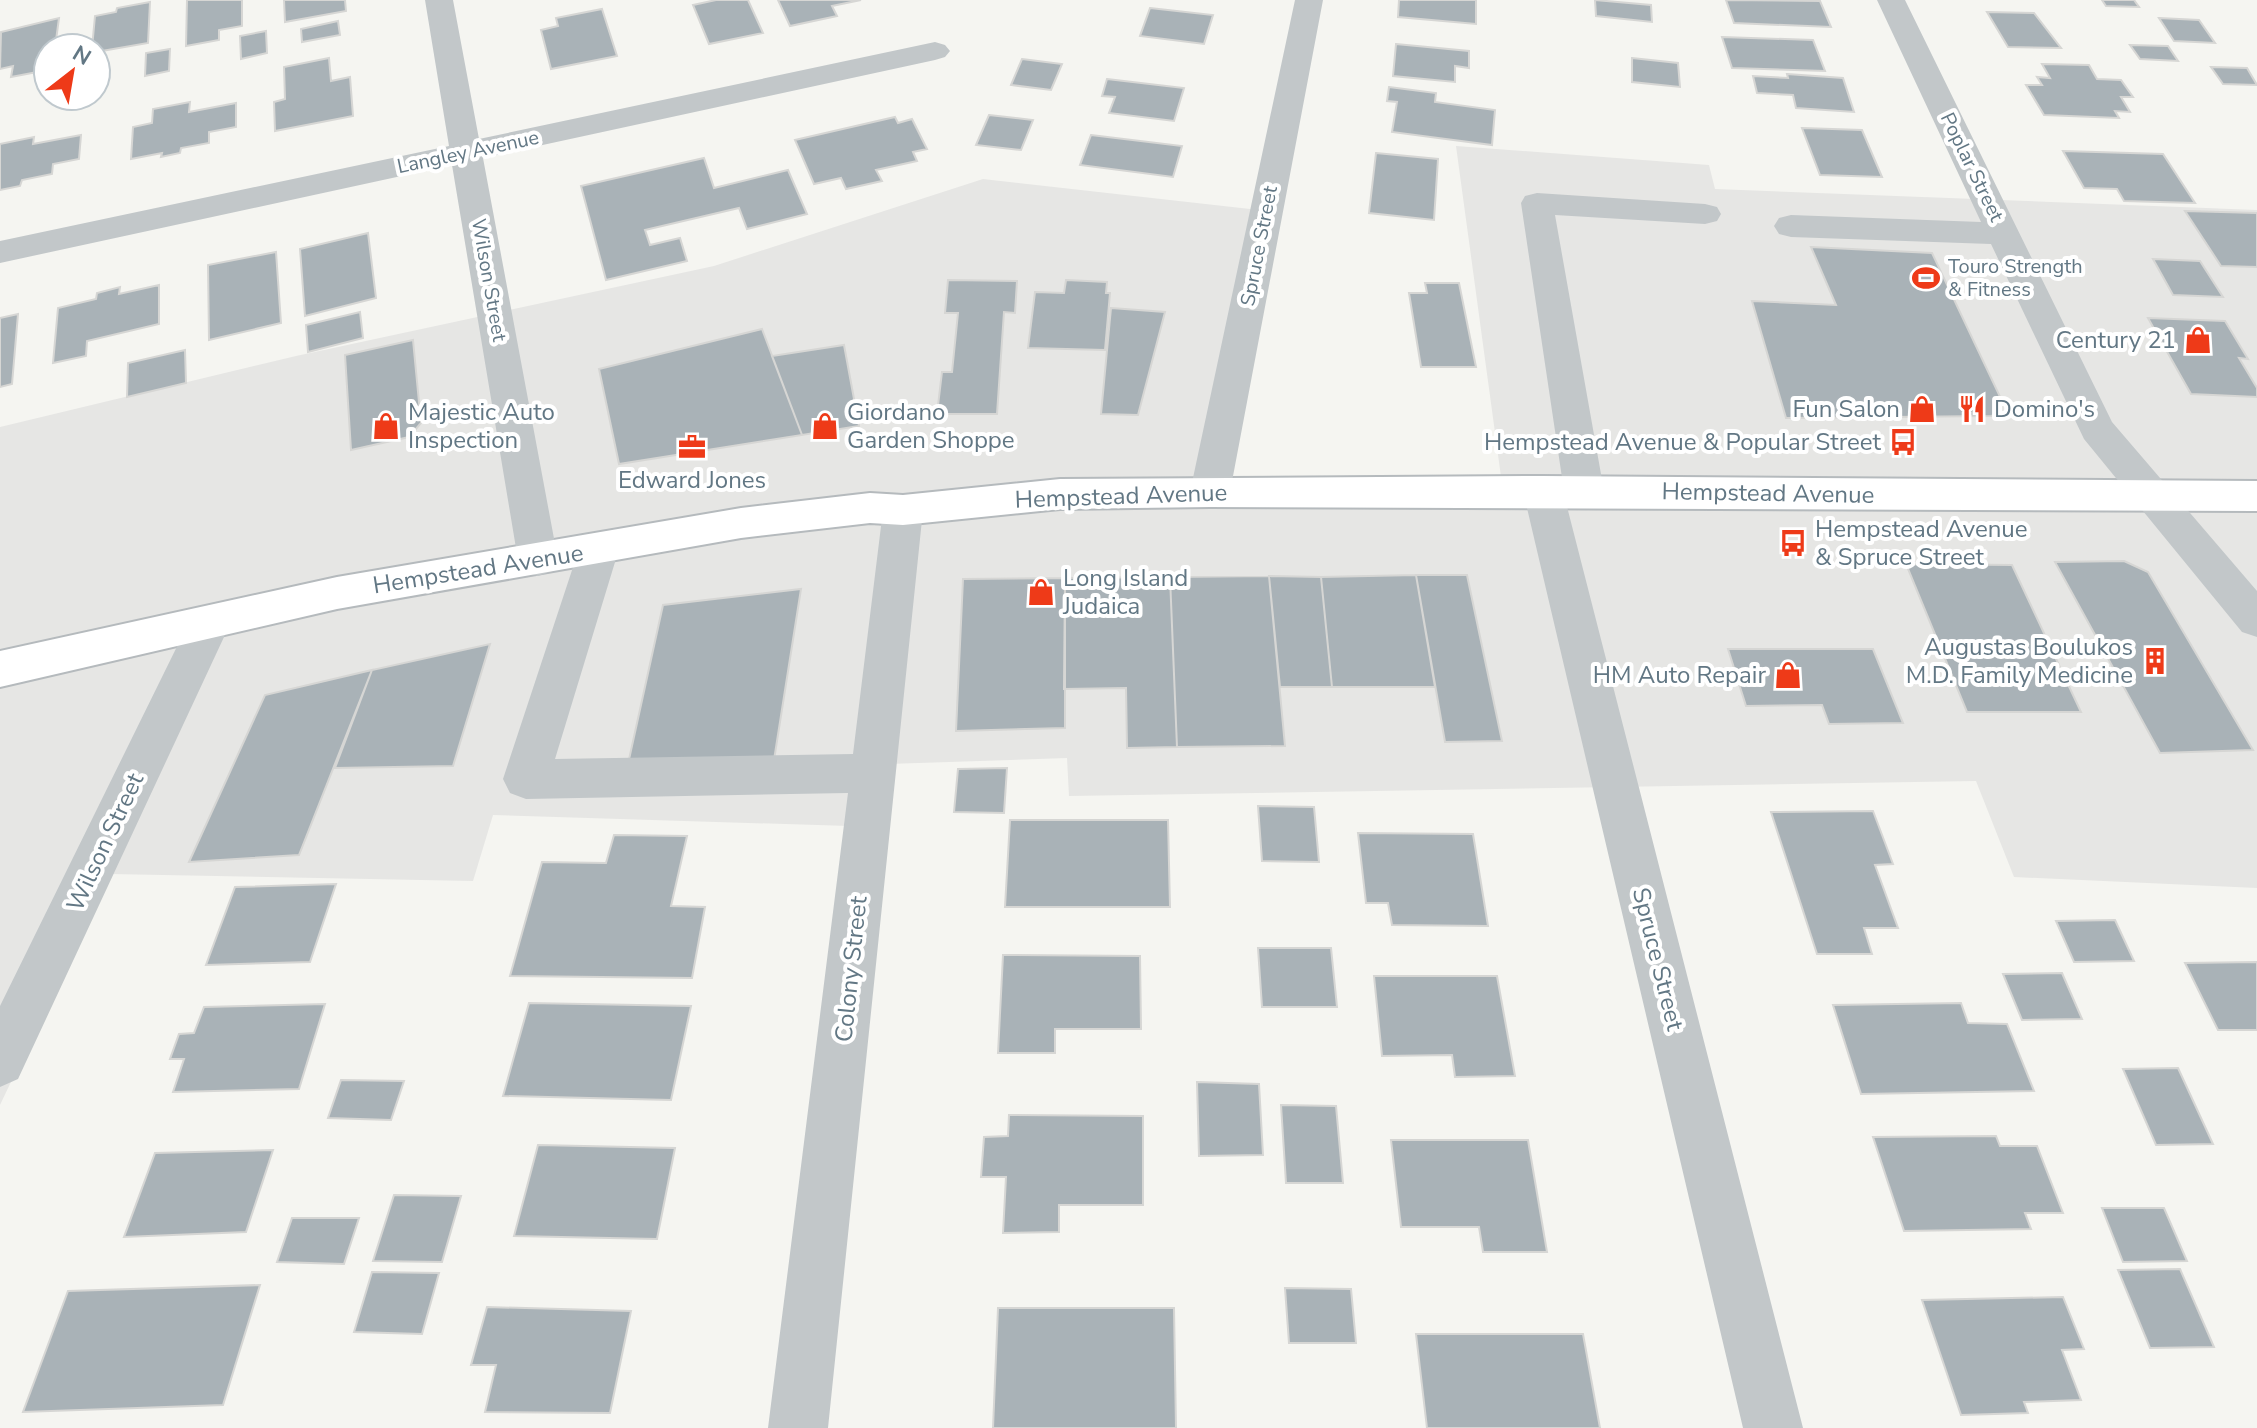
<svg xmlns="http://www.w3.org/2000/svg" width="2257" height="1428" font-family="'Nunito Sans',sans-serif">
<style>
.built{fill:#e6e6e4}
.building{fill:#a9b2b7;stroke:#d6d6d4;stroke-width:2}
.lines{fill:none;stroke-linecap:round;stroke-linejoin:round}
.major-casing{stroke:#b5babd;stroke-width:4}
.minor{fill:#c2c7c9;fill-rule:evenodd}
.major{fill:#fff;fill-rule:evenodd}
.labels{text-anchor:middle;dominant-baseline:central;stroke-width:8;stroke-linejoin:round;paint-order:stroke}
.far-street-label{font-size:20px;fill:#627784;stroke:#fff}
.far-poi-label{font-size:20px;fill:#627784;stroke:#fff;text-anchor:start}
.poi-label{font-size:24px;fill:#627784;stroke:#fff;text-anchor:end}
.street-label{font-size:24px;fill:#627784;stroke:#fff}
</style>
<rect width="100%" height="100%" fill="#f5f5f1"/>
<path class="built" d="M1456 146 1709 165 1715 189 2257 210V888L2014 877 1976 781 1069 796 1067 758 888 764 881 827 493 815 473 881 110 874 0 1105V427L296 356 714 266 983 179 1259 210 1201 485 1502 484Z"/>
<path class="building" d="M187 0H242V26L219 30V40L186 46Z
M284 0H345L346 11 285 22Z
M716 0H748L763 33 709 44 693 5Z
M778 0H861L832 6 837 16 790 26Z
M1399 0H1476V24L1398 17Z
M1595 0 1651 5 1652 22 1596 16Z
M1726 0 1820 1 1831 27 1734 23Z
M2102 0H2134L2139 7 2106 6Z
M150 2 148 43 96 52V48H92L95 16 116 12 117 8Z
M1150 8 1213 15 1204 44 1140 36Z
M602 9 617 56 551 69 541 30 558 26 556 18Z
M1987 12 2034 13 2061 48 2008 47Z
M59 18 55 48H48V70L11 77 13 66 0 69 1 32Z
M2159 18 2199 20 2215 43 2174 41Z
M338 21 340 35 302 42 301 29Z
M266 31 267 53 241 59 240 36Z
M1722 37 1813 40 1825 71 1732 68Z
M1396 44 1469 51V68L1455 66V82L1393 76Z
M2130 45 2168 46 2178 61 2140 59Z
M170 49 169 71 145 76 146 53Z
M329 58 331 81 350 77 353 116 275 131 274 102 285 99 284 67Z
M1632 58 1678 63 1680 87 1632 82Z
M1022 59 1062 64 1051 90 1011 85Z
M2042 64 2089 65 2097 79 2121 80 2133 97H2121L2130 112 2115 111 2119 118 2044 115 2026 85H2042L2037 77 2050 78Z
M2211 67 2247 68 2257 85 2223 84Z
M1787 74 1843 78 1854 112 1796 108 1793 95 1757 93 1753 76 1788 78Z
M1107 79 1184 88 1174 121 1109 113 1115 97 1102 96Z
M1389 87 1436 93 1435 102 1495 110 1492 145 1392 132 1397 102 1387 101Z
M190 102 189 112 236 103V127L209 132V143L181 148 180 153 161 157 162 153 131 159 133 127 152 123 153 109Z
M989 115 1033 120 1021 150 976 145Z
M895 117 898 123 912 119 927 149 913 152 917 161 876 170 882 181 846 189 841 178 814 184 795 140Z
M1802 128 1862 130 1882 177 1820 175Z
M81 135 79 159 53 164 52 174 22 180 20 186 0 190V144L34 137 33 144Z
M1091 135 1182 146 1173 177 1080 165Z
M2063 151 2163 154 2195 203 2124 201 2117 189 2084 188Z
M1376 153 1438 159 1434 220 1369 213Z
M704 158 714 188 788 170 807 214 747 229 739 208 645 230 650 245 680 238 687 261 606 280 581 186Z
M2185 211 2257 213V267L2221 266Z
M368 233 376 298 305 316 300 249Z
M1811 247 1932 253 2003 403 1992 416 1786 418 1752 301 1836 305Z
M276 252 281 323 209 340 208 265Z
M2153 259 2200 261 2223 297 2173 295Z
M948 280 1017 281 1015 313 1004 312 997 414H937L942 372H952L958 313H945Z
M1066 280 1107 282 1106 293H1110L1105 350 1028 348 1035 292 1064 293Z
M1425 283H1459L1476 367H1421L1409 293H1427Z
M159 285V324L87 341 86 356 53 363 58 308 96 299 97 293 120 287 119 294Z
M1111 308 1165 312 1138 415 1101 414Z
M360 312 363 338 308 352 306 325Z
M18 314 12 384 0 387V318Z
M2148 318 2225 321 2248 359 2239 358 2257 388V397L2191 394Z
M762 329 802 435 619 464 599 369Z
M413 340 421 423 409 437 351 450 345 355Z
M844 345 859 426 802 435 772 356Z
M185 350 186 383 127 397 128 363Z
M2124 561 2148 572 2253 750 2160 753 2055 562Z
M1906 564 2012 565 2081 712H1967Z
M1416 575 1435 687H1332L1321 577Z
M1416 575H1467L1502 741 1445 742Z
M1269 576 1285 746 1177 747 1170 577Z
M1269 576 1321 577 1332 687H1280Z
M1170 577 1177 747 1127 748 1126 688 1064 689 1065 578Z
M1065 578V728L956 731 963 579Z
M801 589 774 760 628 764 663 605Z
M490 644 453 766 335 768 372 670Z
M1728 649H1873L1903 723 1829 724 1822 705 1746 706Z
M372 670 299 855 189 862 265 695Z
M1007 768 1004 813 954 812 958 769Z
M1258 806 1314 807 1319 862 1262 861Z
M1873 811 1893 864 1875 865 1898 928H1864L1872 954H1817L1771 812Z
M1010 820H1168L1170 907H1005Z
M1358 833 1473 834 1488 926 1392 925 1388 903H1366Z
M614 835 687 836 671 906 705 907 692 978 510 976 542 862 606 863Z
M336 884 310 962 206 965 235 887Z
M2115 920 2134 961 2074 962 2056 921Z
M1258 948H1331L1337 1007H1262Z
M1003 955 1140 956 1141 1029H1055V1053H998Z
M2257 962V1030H2218L2185 963Z
M2062 973 2082 1019 2022 1020 2003 974Z
M1374 976H1497L1515 1076 1455 1077 1452 1055 1382 1056Z
M529 1003 691 1006 671 1100 503 1096Z
M1961 1003 1968 1023 2007 1024 2034 1091 1861 1094 1833 1005Z
M325 1004 299 1089 173 1092 184 1059H170L179 1034 194 1033 204 1007Z
M2178 1068 2213 1144 2156 1145 2123 1069Z
M341 1080 404 1081 391 1120 328 1118Z
M1197 1082 1259 1084 1263 1155 1199 1156Z
M1281 1105 1336 1106 1343 1183H1286Z
M1009 1115 1143 1116V1205H1059V1232L1003 1233 1006 1177H981L984 1137 1008 1136Z
M1996 1136 2000 1146H2037L2063 1213H2025L2031 1229 1904 1231 1873 1137Z
M1391 1140H1528L1547 1252H1483L1479 1227H1401Z
M538 1145 675 1148 657 1239 514 1236Z
M273 1150 246 1232 124 1237 155 1153Z
M394 1195 461 1196 442 1262 373 1261Z
M2102 1208H2164L2187 1261 2123 1262Z
M292 1218H359L344 1264 277 1262Z
M2180 1269 2214 1347 2150 1348 2118 1270Z
M372 1272 439 1273 422 1334 354 1332Z
M260 1285 223 1405 23 1412 68 1291Z
M1285 1288 1351 1289 1356 1343H1289Z
M2063 1297 2084 1349 2062 1350 2081 1400 2024 1402 2028 1413 1961 1415 1922 1300Z
M487 1307 631 1311 610 1413 485 1412 496 1365H471Z
M998 1308H1174L1176 1428H993Z
M1416 1334H1583L1600 1428H1427Z"/>
<g class="lines">
<g class="major-casing">
<path id="major" d="M1543 476 2257 481V511L1210 507 1060 509 903 525 870 523 741 538 337 609 0 687V651L337 577 741 508 870 493 903 495 1060 479Z"/>
</g>
<path class="minor" d="M425 0H453L479 139 935 42 945 45 950 51 945 57 935 60 483 158 558 560 552 571 538 576 524 571 518 560 452 165 0 263V241L449 146Z
M1295 0H1323L1230 492 1224 502 1210 507 1196 502 1190 492Z
M1877 0H1905L2112 422 2257 591V637L2242 632 2084 439 1991 244 1791 237 1779 234 1774 226 1779 218 1791 215 1981 222Z
M1537 193 1705 204 1717 207 1721 214 1717 221 1705 224 1555 215 1604 491 1598 501 1584 506 1570 501 1564 491 1521 203 1525 196Z
M1543 476 1557 481 1563 491 1803 1428H1743L1523 491 1529 481Z
M903 495 917 499 923 510 828 1428H768L848 793 526 799 510 793 503 779 579 549 585 538 599 533 613 538 619 549 555 759 853 754 883 510 889 499Z
M210 605 225 610 231 622 18 1079 0 1087V1006L195 610Z"/>
<use href="#major" class="major"/>
</g>
<defs>
<g id="stadium-bare" transform="scale(2.16)"><path d="M0-5a6.5 5 0 1 0 0 10a6.5 5 0 1 0 0-10ZM-3.5-1.8h7v3.6h-7Z" fill="#ee3a18" stroke="#fff" stroke-width="2.5" paint-order="stroke"/></g>
<g id="shop-bare" transform="scale(2.16)"><path d="M-5-2.5h2.3a2.7 3.5 0 0 1 5.4 0H5L5.5 6h-11ZM-1.5-2.5h3a1.5 2.3 0 0 0-3 0Z" fill="#ee3a18" stroke="#fff" stroke-width="2.5" paint-order="stroke"/></g>
<g id="restaurant-bare" transform="scale(2.16)"><path d="M-5-6h1v4h1v-4h1v4h1v-4h1v5L-1.5 .5V6h-2V.5L-5-1ZM5-6V6H3V1.5H1.5Q1.5-4 5-6Z" fill="#ee3a18" stroke="#fff" stroke-width="2.5" paint-order="stroke"/></g>
<g id="bus-bare" transform="scale(2.16)"><path d="M-5-6H5V4H4V6H2V4H-2V6H-4V4H-5ZM-3.5-4V0h7V-4ZM-3.5 1.2v1.5H-2V1.2ZM2 1.2v1.5H3.5V1.2Z" fill="#ee3a18" stroke="#fff" stroke-width="2.5" paint-order="stroke"/></g>
<g id="office-bare" transform="scale(2.16)"><path d="M-6-3h4V-5.5h4V-3h4V5H-6ZM-1-4.5V-3h2v-1.5ZM-6 0V1H6V0Z" fill="#ee3a18" stroke="#fff" stroke-width="2.5" paint-order="stroke"/></g>
<g id="building-bare" transform="scale(2.16)"><path d="M-4-6H4V6H1V3H-1V6H-4ZM-2.5-4.3h1.7v1.8h-1.7ZM.8-4.3h1.7v1.8H.8ZM-2.5-1h1.7V.8h-1.7ZM.8-1h1.7V.8H.8Z" fill="#ee3a18" stroke="#fff" stroke-width="2.5" paint-order="stroke"/></g>
</defs>
<g fill-rule="evenodd">
<use href="#stadium-bare" x="1926" y="278"/>
<use href="#shop-bare" x="2198" y="340"/>
<use href="#shop-bare" x="1922" y="409"/>
<use href="#restaurant-bare" x="1972" y="409"/>
<use href="#shop-bare" x="386" y="426"/>
<use href="#shop-bare" x="825" y="426"/>
<use href="#bus-bare" x="1903" y="442"/>
<use href="#office-bare" x="692" y="447"/>
<use href="#bus-bare" x="1793" y="543"/>
<use href="#shop-bare" x="1041" y="592"/>
<use href="#building-bare" x="2155" y="661"/>
<use href="#shop-bare" x="1788" y="675"/>
</g>
<g class="labels">
<g class="far-street-label">
<text transform="translate(468 152) rotate(-12)">Langley Avenue</text>
<text transform="translate(1972 167) rotate(64)">Poplar Street</text>
<text transform="translate(1259 246) rotate(-79)">Spruce Street</text>
<text transform="translate(489 280) rotate(80)">Wilson Street</text>
</g>
<g class="far-poi-label">
<text x="1948" y="266">Touro Strength<tspan x="1948" dy="23">&amp; Fitness</tspan></text>
</g>
<g class="poi-label">
<text x="2176" y="340">Century 21</text>
<text x="1900" y="409">Fun Salon</text>
<text x="1994" y="409" text-anchor="start">Domino's</text>
<text x="408" y="412" text-anchor="start">Majestic Auto<tspan x="408" dy="28">Inspection</tspan></text>
<text x="847" y="412" text-anchor="start">Giordano<tspan x="847" dy="28">Garden Shoppe</tspan></text>
<text x="1881" y="442">Hempstead Avenue &amp; Popular Street</text>
<text x="692" y="480" text-anchor="middle">Edward Jones</text>
<text x="1815" y="529" text-anchor="start">Hempstead Avenue<tspan x="1815" dy="28">&amp; Spruce Street</tspan></text>
<text x="1063" y="578" text-anchor="start">Long Island<tspan x="1063" dy="28">Judaica</tspan></text>
<text x="2133" y="647">Augustas Boulukos<tspan x="2133" dy="28">M.D. Family Medicine</tspan></text>
<text x="1766" y="675">HM Auto Repair</text>
</g>
<g class="street-label">
<text transform="translate(1768 493) rotate(1)">Hempstead Avenue</text>
<text transform="translate(1121 496) rotate(-2)">Hempstead Avenue</text>
<text transform="translate(478 569) rotate(-9)">Hempstead Avenue</text>
<text transform="translate(105 842) rotate(-65)">Wilson Street</text>
<text transform="translate(1658 959) rotate(76)">Spruce Street</text>
<text transform="translate(851 969) rotate(-84)">Colony Street</text>
</g>
</g>
<g transform="translate(72 72) rotate(31)"><circle r="38" fill="#ffffff" stroke="#c0c9ce" stroke-width="2"/>
<path d="M0-6L14 30L0 20L-14 30Z" fill="#ee3a18"/>
<text y="-12" font-size="22" font-weight="bold" text-anchor="middle" fill="#627784">N</text>
</g>
</svg>
